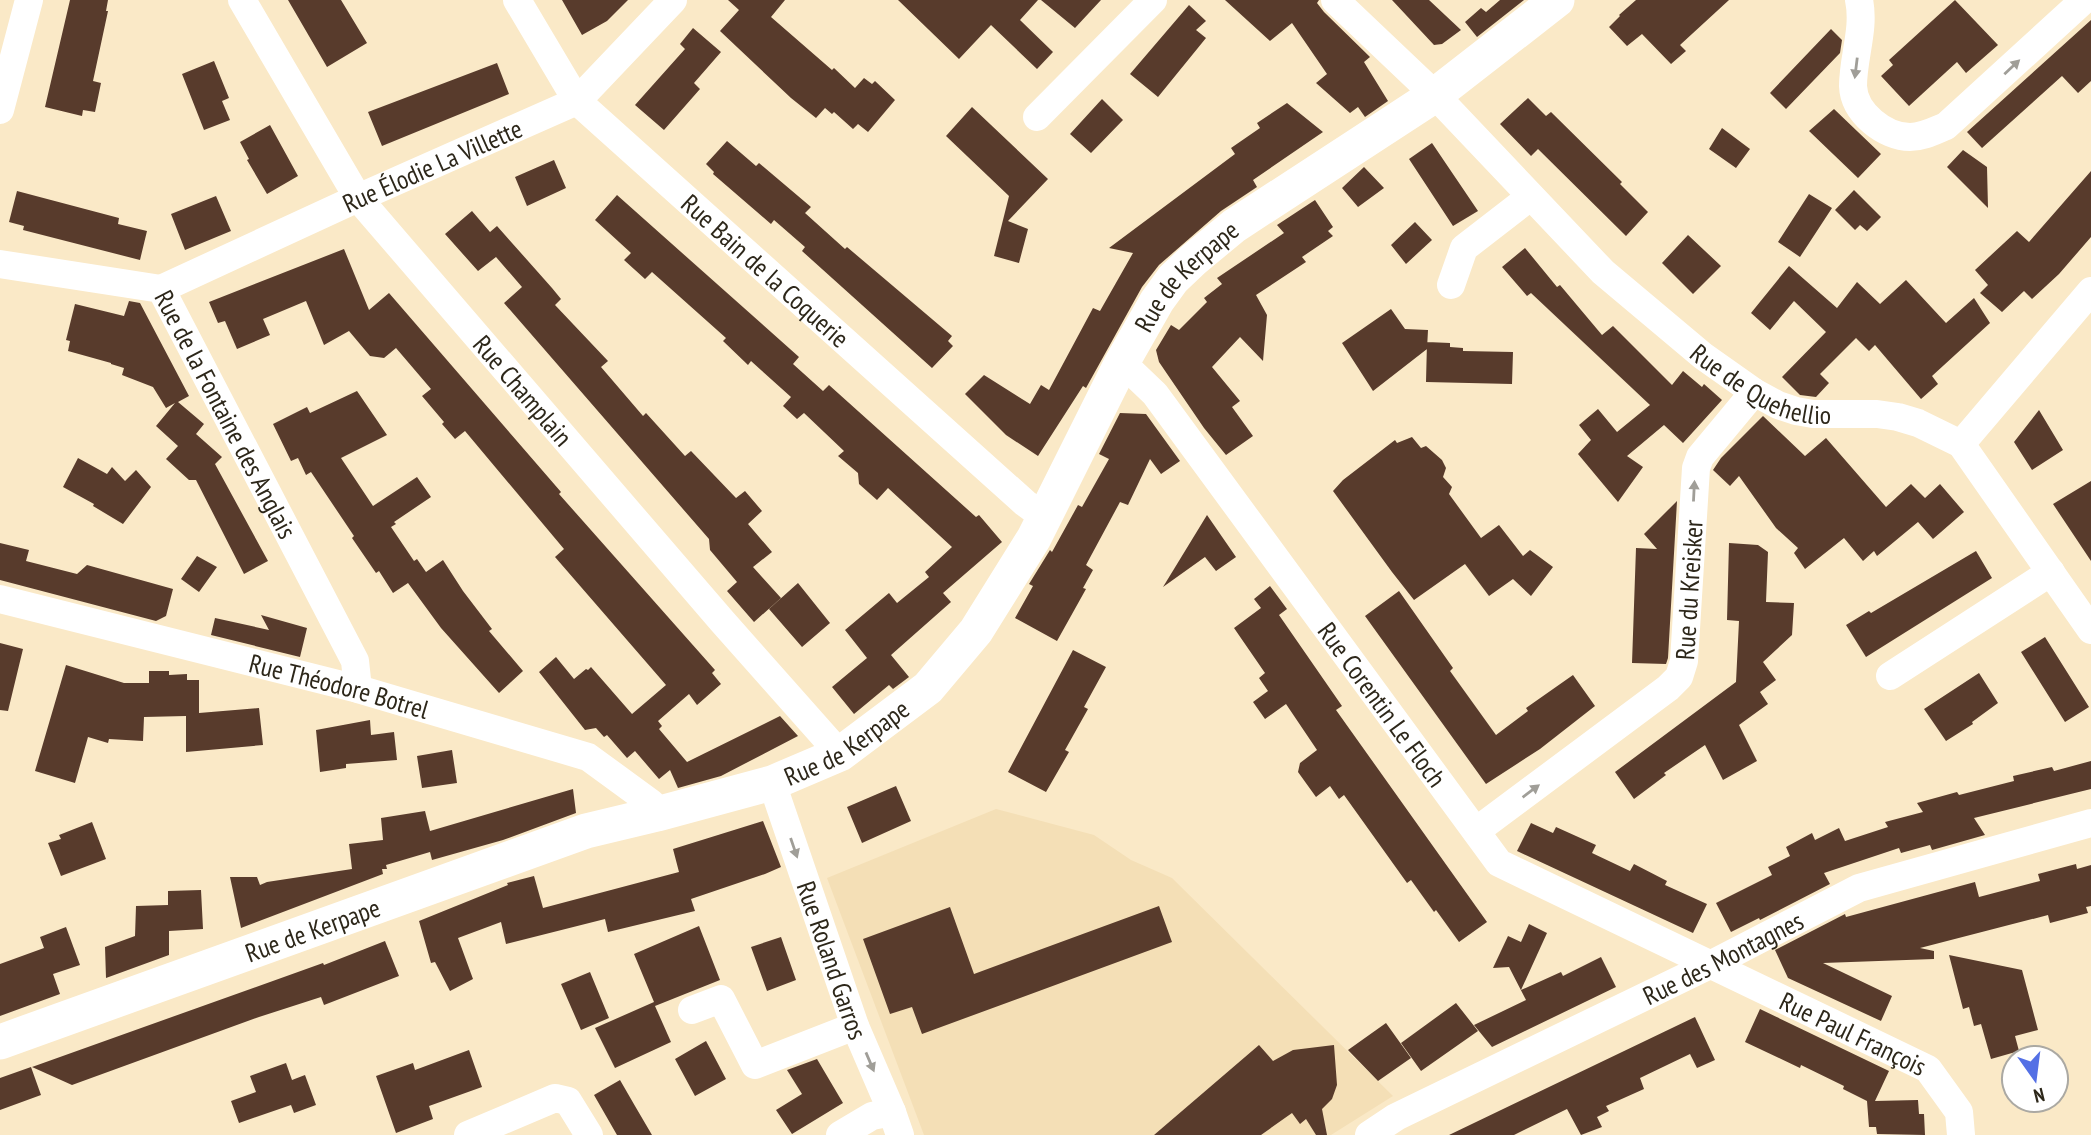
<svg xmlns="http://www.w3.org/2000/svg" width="2091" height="1135" font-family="'PT Sans Narrow',sans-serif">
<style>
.built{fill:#f4dfb6}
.building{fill:#583b2c}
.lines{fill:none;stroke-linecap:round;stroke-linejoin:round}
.minor{stroke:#fff;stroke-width:28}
.tertiary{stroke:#fff;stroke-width:35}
.oneway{fill:#a09e98}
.labels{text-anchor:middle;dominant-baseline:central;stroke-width:7;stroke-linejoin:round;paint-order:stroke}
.street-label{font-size:26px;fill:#2d271a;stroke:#fff}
</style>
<rect width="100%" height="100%" fill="#fae9c7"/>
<path class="built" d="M996 809 1094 835 1131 860 1172 878 1393 1096 1331 1135H924L827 878Z"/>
<path class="building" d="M70 0H108L106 11H108L93 81 101 83 95 112 83 110 82 116 45 107Z
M288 0H341L367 43 327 67Z
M562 0H628L607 21 582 35Z
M728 0H785L771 17 832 70 834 68 855 88 864 78 872 84 875 81 895 100 868 132 858 124 853 129 834 112 832 114 825 108 816 118 791 98 720 31 739 10Z
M898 0H1038L1020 20 1053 52 1037 69 991 25 959 59Z
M1041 0H1101L1075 28Z
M1225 0H1319L1317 3 1324 12 1370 57 1364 62 1388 101 1365 117 1358 107 1350 113 1316 83 1327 74 1292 23 1270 41Z
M1392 0H1429L1461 30 1442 44 1434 45Z
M1500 0H1524L1477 37 1465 22 1481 8 1486 12Z
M1636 0H1729L1680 45 1686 51 1671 64 1642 34 1627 46 1609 27 1620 16 1619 15Z
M1955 0 1998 45 1966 73 1957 62 1909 106 1881 76 1893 65 1889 60Z
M1189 5 1206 21 1196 30 1206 38 1158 97 1130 74Z
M2091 20V81L2078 93 2062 76 1982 148 1967 132Z
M693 28 721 52 694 83 700 89 664 130 635 105 685 49 680 44Z
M1831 29 1842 40 1840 53 1786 109 1770 93Z
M214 61 229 98 222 101 230 120 204 130 182 74Z
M497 63 509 94 382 146 368 112Z
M1528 98 1546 116 1551 112 1622 182 1620 184 1648 212 1626 236 1538 149 1531 156 1500 124Z
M1102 99 1123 120 1091 153 1070 134Z
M1287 103 1323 132 1253 180 1257 187 1221 211 1159 265 1142 287 1086 388 1083 386 1038 456 1006 435 965 394 984 375 1030 404 1041 385 1049 390 1093 308 1100 311 1133 253 1109 248 1235 154 1231 148 1260 128 1257 123Z
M972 107 1048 179 1008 221 1028 229 1019 263 994 256 1009 196 946 136Z
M1834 109 1881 154 1858 178 1809 131Z
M270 125 298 176 267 194 247 160 249 159 240 142Z
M1722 128 1750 149 1736 168 1709 149Z
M727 141 756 166 759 163 811 207 805 213 845 249 847 247 952 336 948 341 953 346 932 368 802 251 805 247 774 220 771 224 713 174 714 172 706 164Z
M1432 143 1478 211 1453 226 1409 159Z
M1963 150 1987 167 1988 208 1947 167Z
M554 160 566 188 527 206 515 177Z
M1364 167 1384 188 1358 207 1342 188Z
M2091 171V237L2059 274 2032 299 2024 291 2002 312 1980 293 1988 285 1975 270 2017 231 2029 242Z
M1854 190 1881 217 1867 231 1860 225 1855 230 1835 210Z
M17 191 119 218 118 224 147 231 140 260 23 230 24 226 9 222Z
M1809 194 1832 208 1800 257 1778 242Z
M617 195 799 357 793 364 823 391 829 385 976 517 979 515 1002 542 943 593 951 602 891 655 909 677 893 689 889 685 854 714 832 687 867 658 845 630 889 593 897 603 929 577 925 572 952 547 888 488 877 500 859 484 858 473 838 456 844 451 804 413 797 419 783 406 791 397 751 361 748 365 723 341 726 338 652 272 645 279 624 260 631 253 595 220Z
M216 196 231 231 185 250 171 214Z
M1315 200 1333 227 1328 231 1333 236 1302 257 1306 262 1256 295 1267 315 1263 361 1240 337 1212 367 1240 401 1232 407 1253 436 1226 455 1204 428 1159 362 1156 350 1171 325 1179 330 1207 302 1204 298 1222 284 1217 278 1284 233 1277 225Z
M472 211 490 232 497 226 552 288 561 299 555 305 608 361 601 367 643 416 646 413 685 456 691 451 736 498 745 491 762 511 748 524 772 552 753 567 781 598 754 622 727 591 737 582 710 550 709 539 504 303 522 287 496 257 478 271 445 234Z
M1415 222 1432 240 1406 264 1391 245Z
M1688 235 1721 266 1693 294 1662 263Z
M1525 248 1557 287 1560 285 1602 335 1613 326 1672 385 1683 371 1702 387 1704 384 1722 400 1683 443 1664 425 1627 456 1643 467 1618 502 1578 454 1591 440 1579 425 1598 409 1617 432 1650 405 1531 293 1527 296 1502 267Z
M344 249 369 310 389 293 561 492 559 494 715 670 712 673 721 684 697 705 689 694 658 721 662 726 659 729 687 762 780 716 798 736 721 776 678 788 670 770 659 779 635 751 627 758 607 735 604 737 596 728 585 730 539 672 556 657 574 679 586 669 588 670 591 667 632 714 666 685 555 557 564 549 465 431 455 439 442 424 444 422 422 396 431 389 396 348 384 358 370 356 349 331 324 345 306 301 263 319 270 335 237 349 225 321 218 323 209 302Z
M1789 266 1837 308 1857 282 1880 304 1906 280 1946 323 1974 298 1990 323 1932 376 1938 384 1921 399 1875 345 1869 351 1856 338 1820 374 1829 383 1816 397 1800 395 1782 377 1826 332 1794 301 1770 330 1751 313Z
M129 301 140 303 189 396 178 402 204 424 196 434 222 457 215 464 268 561 244 574 196 480H189L166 459 178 446 156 426 175 403 166 408 153 387 122 375 124 368 111 364V363L68 351 70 341 66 340 75 304 124 316Z
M1391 309 1405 329 1428 330 1427 349 1373 391 1342 343Z
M1427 342 1450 343V347L1463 348V351L1513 352 1512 384 1426 382Z
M357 391 387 435 341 458 373 506 417 477 431 497 394 522 396 524 391 527 414 561 417 559 426 572 443 560 463 591 492 629 489 631 523 671 499 693 441 628 408 583 393 593 379 571 376 573 352 538 354 536 311 472 306 475 298 458 291 461 273 424 307 407 310 413Z
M2039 410 2063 450 2032 470 2014 442Z
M1120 413 1146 414 1180 461 1161 474 1150 459 1128 505 1120 502 1086 565 1093 570 1083 588 1086 589 1057 641 1015 618 1033 586 1029 584 1050 550 1052 552 1078 505 1082 507 1109 459 1099 454Z
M1763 416 1805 456 1826 438 1886 507 1911 484 1925 498 1940 484 1964 512 1933 539 1918 522 1877 556 1874 551 1863 561 1844 538 1805 569 1794 553 1798 548 1776 528 1739 476 1730 486 1713 470 1721 458Z
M1412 437 1421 448 1426 446 1442 460 1446 468 1443 477 1452 487 1449 494 1481 538 1499 525 1523 556 1530 550 1553 567 1531 596 1513 579 1489 596 1465 564 1414 600 1392 572 1333 491 1343 480 1395 440 1397 443Z
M78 458 107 474 112 467 125 481 136 470 151 487 123 524 93 506 94 504 63 487Z
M2091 481V561L2053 504Z
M1677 501 1668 658 1666 664 1632 663 1636 548 1657 549 1644 534Z
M1207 515 1236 557 1216 571 1205 557 1163 587Z
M0 543 29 550 26 561 77 574 87 565 173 589 166 616 156 621 0 580Z
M1729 543 1758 545 1768 552 1766 602 1794 603 1792 635 1763 662 1776 680 1760 692 1768 704 1739 725 1757 761 1723 780 1705 745 1664 773 1666 775 1634 799 1615 772 1736 682 1739 621 1727 620Z
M1976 551 1992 578 1866 657 1846 625 1869 611 1871 613Z
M197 556 217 567 199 592 181 579Z
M798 583 830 623 802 647 769 609Z
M1270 586 1287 609 1279 615 1342 706 1336 710 1487 922 1459 942 1436 910 1434 912 1411 880 1407 883 1344 795 1339 799 1330 786 1316 797 1298 772 1300 763 1317 750 1286 704 1265 719 1253 702 1268 691 1259 678 1265 673 1234 628 1261 608 1254 599Z
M1399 591 1453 668 1450 671 1496 735 1528 711 1526 708 1573 675 1595 706 1540 749 1486 784 1365 616Z
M261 615 307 628 300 657 211 635 215 618 269 630Z
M2045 637 2089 707 2065 722 2021 652Z
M0 643 23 649 8 711 0 710Z
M1073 650 1106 667 1084 707 1088 709 1065 750 1069 752 1046 792 1008 772Z
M66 665 124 683H149V671H169V675L187 674V680H199V713L259 708 263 745 186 752V716L144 717 143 741 109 739 108 743 88 737 75 783 35 771Z
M1979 673 1998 703 1972 722 1973 724 1946 741 1924 709Z
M370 720 371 735 394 732 397 760 346 764V768L320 772 316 730Z
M452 750 457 783 422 788 417 756Z
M2091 761V789L1974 818 1985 835 1932 850 1930 845 1901 853 1899 848 1824 873 1830 884 1760 920 1759 918 1731 932 1716 903 1772 875 1768 867 1790 856 1786 847 1812 833 1815 840 1839 828 1845 841 1888 827 1885 822 1923 812 1917 803 1957 792 1959 795 2014 781 2013 776 2052 767 2054 771Z
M896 786 911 821 862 843 847 807Z
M573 789 576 813 503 840 432 860 430 852 386 865 387 869H382L383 874 241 928 230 877H257L260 885 267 882 352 869 349 844 383 840 381 818 425 811 430 831Z
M763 821 781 867 765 874 691 899 695 911 608 932 605 919 506 944 501 922 458 938 473 979 450 991 435 962 431 963 419 921 508 885 507 883 534 876 543 908 679 872 673 849Z
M92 822 106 859 61 876 48 843 61 839 59 835Z
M1531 823 1553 833 1556 827 1596 845 1592 853 1630 871 1634 864 1667 881 1665 885 1707 904 1693 933 1517 851Z
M2076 864 2077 869 2091 865V906L2086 907 2088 913 2050 923 2048 915 1920 948 1934 951V959L1823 963 1892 996 1881 1021 1788 978 1775 950 1845 914 1846 917 1975 882 1979 897 2040 881 2038 874Z
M201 890 203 929 169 931V955L106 978 105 947 135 936 136 906 168 905V891Z
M1159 906 1172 942 922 1034 912 1007 890 1014 863 939 950 907 974 974Z
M1529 924 1547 933 1521 990 1561 972 1563 976 1601 957 1616 987 1492 1047 1474 1025 1526 1000 1509 967 1493 968 1508 936 1521 942Z
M699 926 720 980 655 1006 671 1042 615 1068 595 1028 654 1002 634 954Z
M66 927 80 965 53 974 60 994 0 1016V964L44 948 40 937Z
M781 937 796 980 767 991 751 947Z
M385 941 399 976 324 1005 321 997 259 1017 72 1085 32 1067 323 963 324 965Z
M1949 955 2022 970 2038 1030 2015 1036 2019 1051 1991 1059 1981 1024 1974 1026 1969 1007 1963 1009Z
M590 972 609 1018 581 1030 561 984Z
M1456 1003 1478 1031 1421 1071 1401 1043Z
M1760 1009 1889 1071 1875 1101 1918 1100 1919 1114H1924L1925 1135 1877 1134 1876 1127H1869L1867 1101 1843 1089 1844 1086 1801 1065 1800 1068 1745 1042Z
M1695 1017 1715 1060 1697 1068 1690 1054 1640 1078 1644 1089 1606 1106 1609 1111 1597 1117 1602 1127 1581 1135 1567 1109 1514 1135H1449Z
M1386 1023 1411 1058 1378 1081 1348 1050Z
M706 1041 726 1079 695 1096 675 1059Z
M1259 1045 1273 1061 1293 1050 1334 1045 1337 1085 1332 1099 1322 1109 1327 1135H1316L1306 1119 1300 1124 1292 1113 1261 1135H1154Z
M469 1050 482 1087 429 1106 433 1119 396 1133 376 1076 413 1063 415 1070Z
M817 1059 843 1103 792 1134 776 1110 802 1094 787 1070Z
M286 1063 292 1080 305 1075 316 1105 294 1113 291 1105 239 1123 231 1101 256 1092 250 1076Z
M31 1067 41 1095 0 1110V1078Z
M620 1080 635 1106 652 1135H617L594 1095Z"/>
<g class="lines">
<g class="minor">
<path id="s1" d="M242 0 358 198 722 621 840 754"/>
<path id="s2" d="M517 0 577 101 1025 503 1044 517"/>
<path id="s3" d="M1335 0 1435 95 1603 272 1703 356 1754 392 1778 405 1796 411 1813 414H1877L1898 417 1918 423 1961 444 2091 630"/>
<path d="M1859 0C1865 29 1853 57 1853 86 1854 113 1885 137 1910 137 1923 137 1934 131 1946 126L2084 0"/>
<path d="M0 110 29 0"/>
<path d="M1037 117 1153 0"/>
<path id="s4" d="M0 264 161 289 355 661 358 689"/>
<path d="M1451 285 1464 248 1530 197"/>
<path id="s5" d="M161 289 358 198 577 101 673 0"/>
<path id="s6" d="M1120 366 1132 372 1155 394 1499 863 1928 1069 1959 1112 1961 1135"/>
<path d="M1961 444 2091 291"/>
<path id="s7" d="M0 599 358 689 588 757 651 803 657 814"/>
<path d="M1890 676 2051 572"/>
<path id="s8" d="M772 783 855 1026 892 1112 900 1135"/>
<path id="s9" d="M1476 831 1668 688 1679 677 1684 661 1696 468 1700 457 1754 392"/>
<path d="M692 1010 721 999 755 1065 855 1026"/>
<path d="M468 1135 555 1098 568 1101 589 1135"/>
<path d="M840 1135 872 1116 892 1112"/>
<path id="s10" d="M1369 1135 1396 1117 1710 965 1859 888 2091 823"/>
</g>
<path class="tertiary" id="s11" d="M0 1042 586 831 657 814 772 783 840 754 928 688 976 631 1034 538 1120 366 1157 301 1173 279 1193 260 1234 226 1435 95 1557 0"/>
</g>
<defs><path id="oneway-solid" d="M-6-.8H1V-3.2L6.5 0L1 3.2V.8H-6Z" transform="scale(1.75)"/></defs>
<g class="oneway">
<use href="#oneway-solid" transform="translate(2012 67) rotate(-43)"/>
<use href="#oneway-solid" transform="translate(1856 68) rotate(97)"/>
<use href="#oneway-solid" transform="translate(1694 491) rotate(-87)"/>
<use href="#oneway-solid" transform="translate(1531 791) rotate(-37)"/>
<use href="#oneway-solid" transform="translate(794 848) rotate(71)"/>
<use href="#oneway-solid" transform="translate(870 1062) rotate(67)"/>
</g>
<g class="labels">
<g class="street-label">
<text stroke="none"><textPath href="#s5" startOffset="298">Rue Élodie La Villette</textPath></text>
<text stroke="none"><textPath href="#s2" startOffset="371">Rue Bain de la Coquerie</textPath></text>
<text stroke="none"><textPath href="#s11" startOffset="1488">Rue de Kerpape</textPath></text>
<text stroke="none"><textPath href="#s3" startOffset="579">Rue de Quehellio</textPath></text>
<text stroke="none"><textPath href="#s1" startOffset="483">Rue Champlain</textPath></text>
<text stroke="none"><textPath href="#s4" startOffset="304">Rue de la Fontaine des Anglais</textPath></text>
<text stroke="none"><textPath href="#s9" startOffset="343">Rue du Kreisker</textPath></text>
<text stroke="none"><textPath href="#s7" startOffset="350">Rue Théodore Botrel</textPath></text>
<text stroke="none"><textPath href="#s6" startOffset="430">Rue Corentin Le Floch</textPath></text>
<text stroke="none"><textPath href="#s11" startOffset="900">Rue de Kerpape</textPath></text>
<text stroke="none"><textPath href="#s11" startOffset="332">Rue de Kerpape</textPath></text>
<text stroke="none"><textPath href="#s10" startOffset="396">Rue des Montagnes</textPath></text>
<text stroke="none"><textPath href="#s8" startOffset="187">Rue Roland Garros</textPath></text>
<text stroke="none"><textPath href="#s6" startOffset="1020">Rue Paul François</textPath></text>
</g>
</g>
<g transform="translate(2035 1079) rotate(166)"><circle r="33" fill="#ffffff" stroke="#aba9a3" stroke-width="2"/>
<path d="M0-5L12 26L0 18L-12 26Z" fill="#5470e5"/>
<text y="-10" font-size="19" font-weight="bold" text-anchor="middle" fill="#2d271a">N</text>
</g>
</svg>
